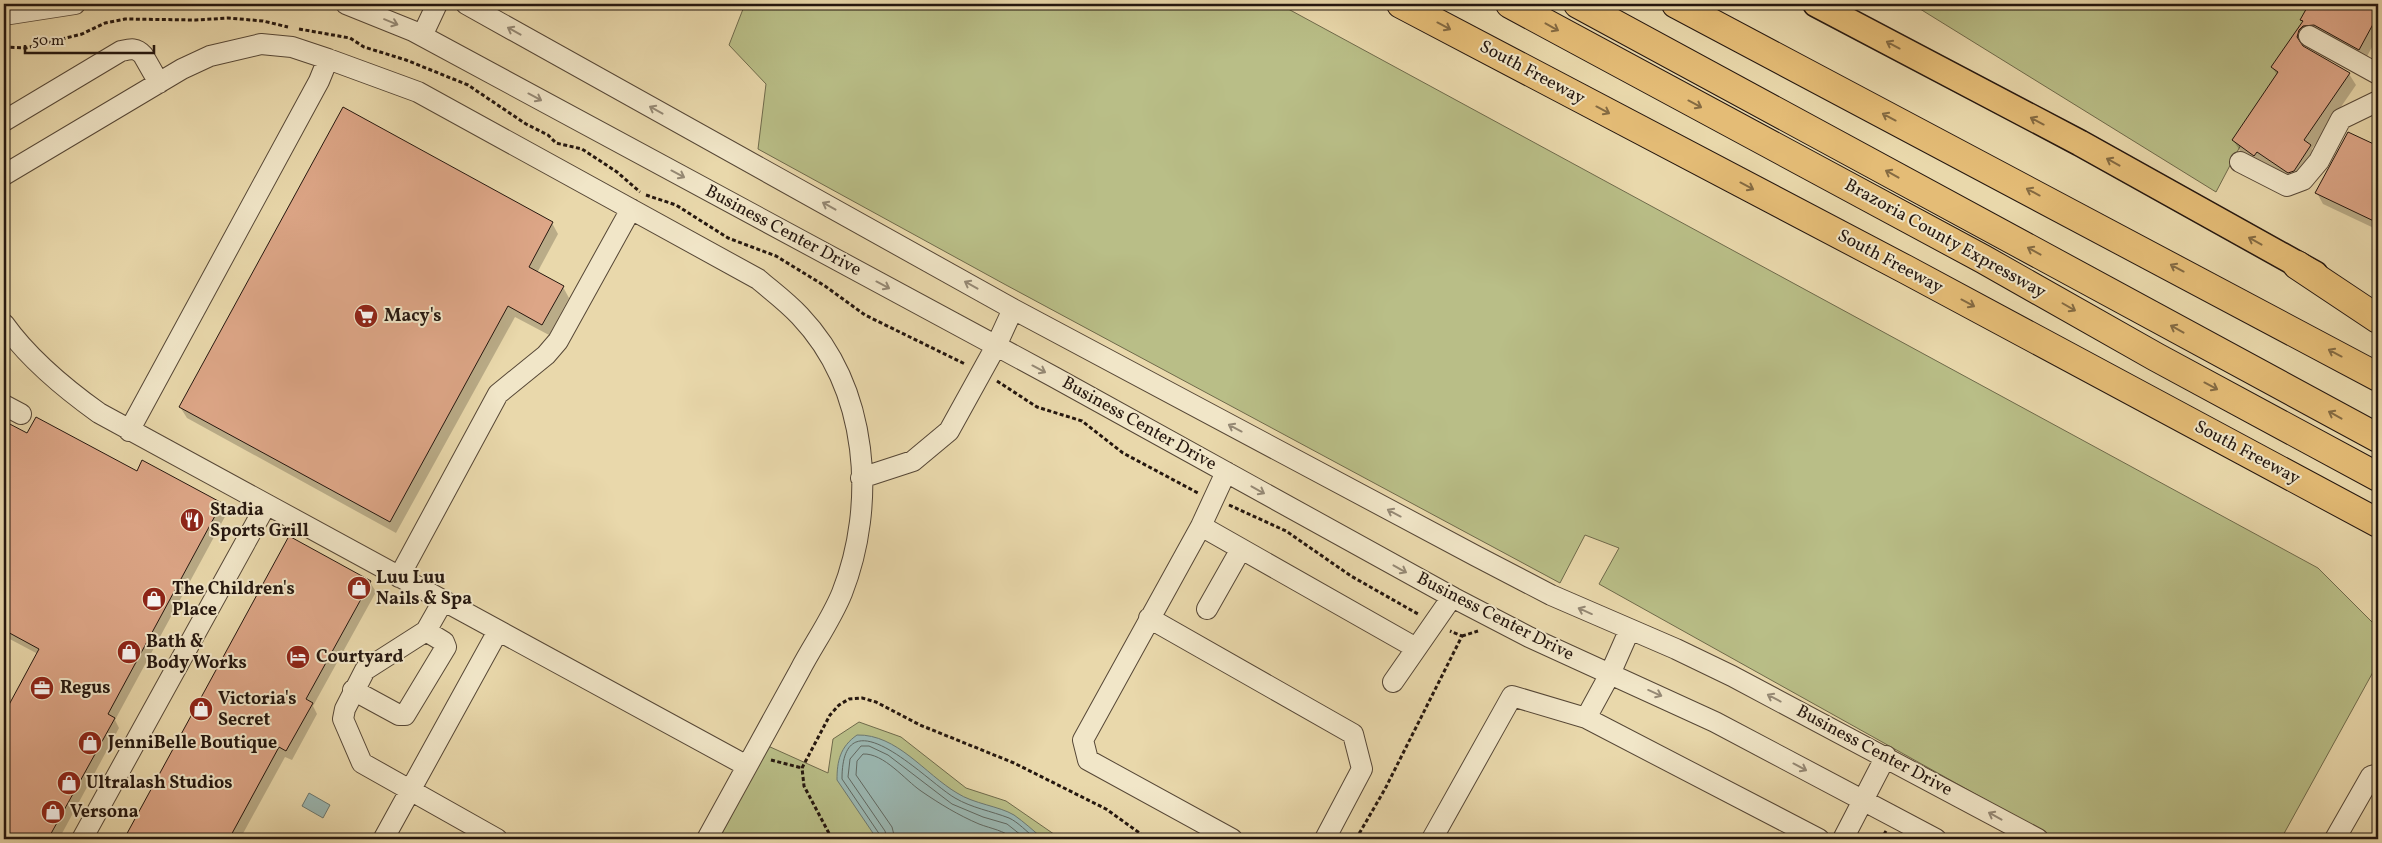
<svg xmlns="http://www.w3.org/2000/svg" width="2382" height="843" font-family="Vollkorn,serif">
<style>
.green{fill:#b9be87;stroke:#6f6a4b}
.water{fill:#9bb8b3;stroke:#6c7871}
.shadow{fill:#0003}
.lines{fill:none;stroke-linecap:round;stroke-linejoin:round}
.shore{stroke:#606861;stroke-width:1}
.building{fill:#dda687;stroke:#25170f}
.minor-casing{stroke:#564736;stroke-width:22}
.major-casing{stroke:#25170f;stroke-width:28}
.highway-casing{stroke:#25170f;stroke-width:30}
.path{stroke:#25170f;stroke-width:3;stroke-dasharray:4 2.5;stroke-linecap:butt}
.minor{stroke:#f1e6c8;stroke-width:20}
.major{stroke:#e4bc76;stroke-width:25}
.highway{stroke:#e4bc76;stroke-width:28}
.oneway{stroke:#958975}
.oneway2{stroke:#846a42}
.labels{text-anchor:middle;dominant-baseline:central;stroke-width:4;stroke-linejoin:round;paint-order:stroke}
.street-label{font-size:18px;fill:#25170f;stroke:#f1e6c8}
.poi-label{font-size:18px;font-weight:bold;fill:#25170f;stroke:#f1e6c8;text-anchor:start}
</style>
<rect width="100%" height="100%" fill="#e9d8ab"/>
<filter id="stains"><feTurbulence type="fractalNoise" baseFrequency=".004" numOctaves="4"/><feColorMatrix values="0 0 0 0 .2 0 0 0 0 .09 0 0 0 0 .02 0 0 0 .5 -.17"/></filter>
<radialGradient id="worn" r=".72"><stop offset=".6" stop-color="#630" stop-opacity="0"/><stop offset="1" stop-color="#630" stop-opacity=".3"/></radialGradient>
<path class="green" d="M745 4H1279L2318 568 2378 628V663L2281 839H2056L1599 584 1619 548 1585 535 1560 583 1006 285 758 149 766 84 729 45Z
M1912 4H2315L2216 192Z
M859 722 901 737 966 788 1006 801 1061 839H719L768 746 828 773 833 739Z"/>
<path class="water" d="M857 735C897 734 925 774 957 793 974 804 999 806 1014 815 1024 822 1034 831 1043 839H877L837 780C837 761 840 747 857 735Z
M309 793 330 805 323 818 302 806Z"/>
<path class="shadow" d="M2311 4H2378V36L2365 60 2304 42V48L2349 74 2356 85 2312 149 2317 157 2295 184 2263 162 2261 166 2240 151 2233 140 2277 75 2272 67 2303 22 2302 20Z
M2348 134 2378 148V230L2323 204 2317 193Z
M552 223 558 234 537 273 563 287 569 298 549 335 515 317 396 533 187 418 180 407Z
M4 422 27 435 221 504 227 513 115 720 119 728 59 839H4V717L38 654 4 636Z
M289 538 370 582 376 592 313 706 317 714 292 760 285 757 240 839H125Z"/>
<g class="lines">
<path class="shore" d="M881 839 880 835 842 779C842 690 927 782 955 798 972 808 991 811 1009 818 1018 822 1027 832 1036 839
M887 839 885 831 848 777 850 759 861 746H869L888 755 952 804 983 817 1007 824 1026 839
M895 839 892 827 856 775 857 761 863 754C884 753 905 780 921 791 940 804 958 815 979 824 992 829 1003 830 1014 839"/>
</g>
<path class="building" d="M2309 4H2378V15L2359 50 2314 25 2303 26 2299 30 2297 37 2303 46 2350 73 2304 140 2311 145 2294 171 2288 173 2257 152 2254 156 2232 140 2278 72 2271 67 2303 21 2300 20Z
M343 107 553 222 529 267 564 286 542 325 508 306 390 522 179 407Z
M2348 132 2378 146V223L2315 193Z
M36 417 137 471 142 460 222 503 108 714 115 718 48 839H4V714L39 649 4 630V421L27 433Z
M289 536 371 581 306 699 313 703 286 751 279 747 229 839H124Z"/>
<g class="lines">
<g class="minor-casing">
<path id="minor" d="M346 4 413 31 1054 377 1454 598 1529 637 1715 722 1936 839
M466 4 1013 309 1476 556 1551 595 1676 649 1732 676 2038 839
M4 15 75 4
M422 36 437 4
M2309 36 2378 74
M4 121 121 51C130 49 136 47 143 55L159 83
M2240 162 2287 186 2303 180 2319 161 2341 119 2376 102
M4 175 182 69 210 56 261 44 292 47 328 59 418 92 758 279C772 291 787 302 800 316 869 389 877 504 842 593 831 620 813 645 800 670 769 726 738 783 707 839
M4 324C29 359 64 388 99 413L747 766
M4 405 21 414
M129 431 319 81 328 59
M1226 472 1201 526 1083 740 1088 760 1232 839
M861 478 913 461 949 431 996 346 1013 309
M1201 526 1416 648
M399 577 498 394 546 355 558 341 631 209
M443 601 426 631 365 670 345 709 343 719 362 763 497 839
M1207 609 1241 549
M1149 618 1353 734 1362 769 1325 839
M1393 682 1452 597
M353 690 399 715H405L446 647 444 642 426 631
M1586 718 1610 674 1629 631
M384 838 498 631
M82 839 266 505
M1432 839 1512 696 1586 718 1819 839
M1843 839 1886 756
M2335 839 2371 776 2378 774"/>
</g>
<g class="major-casing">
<path id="major" d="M1816 4 2080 143 2315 274"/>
</g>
<g class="highway-casing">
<path id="highway" d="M1401 4 1905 269 2378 523
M1510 4 1983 259 2156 357 2378 477
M1578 4 2378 438
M1676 4 2378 377
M2297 265 2378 319"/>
</g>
<path class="path" d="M299 29 350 38 364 47 406 60 468 85 526 124 548 135 556 143 582 149 617 172 640 192
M4 47 26 48 82 34 105 23 125 19 196 20 228 18 263 21 288 27
M646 195 676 205 728 238 776 256 825 286 865 315 965 364
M997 381 1037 407 1082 421 1123 453 1198 493
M1229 505 1286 531 1351 576 1418 614
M1462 636 1478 631
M771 760 802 768
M832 839 804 786 802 768 830 715 839 705 849 699 862 698 876 702 920 725 1014 763 1106 809 1148 839
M1356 839 1385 789 1462 636 1450 631
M1881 839 1886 831"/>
<use href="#minor" class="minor"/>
<use href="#major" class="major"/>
<use href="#highway" class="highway"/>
</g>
<defs><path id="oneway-shaft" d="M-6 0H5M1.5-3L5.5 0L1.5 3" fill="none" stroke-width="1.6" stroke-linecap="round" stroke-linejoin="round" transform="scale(1.25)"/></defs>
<g class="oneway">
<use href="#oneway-shaft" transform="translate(391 22) rotate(22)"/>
<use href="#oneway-shaft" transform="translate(514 31) rotate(-151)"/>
<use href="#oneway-shaft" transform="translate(535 97) rotate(28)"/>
<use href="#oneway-shaft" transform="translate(656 110) rotate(-151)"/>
<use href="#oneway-shaft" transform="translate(678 174) rotate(28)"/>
<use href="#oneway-shaft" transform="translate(829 206) rotate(-151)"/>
<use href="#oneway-shaft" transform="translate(883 285) rotate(28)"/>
<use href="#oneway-shaft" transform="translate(971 285) rotate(-151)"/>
<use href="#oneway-shaft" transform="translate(1039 369) rotate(28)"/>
<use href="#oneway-shaft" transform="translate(1235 428) rotate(-152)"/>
<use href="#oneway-shaft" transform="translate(1258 490) rotate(29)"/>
<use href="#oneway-shaft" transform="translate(1394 513) rotate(-152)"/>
<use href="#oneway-shaft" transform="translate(1400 569) rotate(29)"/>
<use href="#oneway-shaft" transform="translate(1585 611) rotate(-156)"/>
<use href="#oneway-shaft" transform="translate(1655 693) rotate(24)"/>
<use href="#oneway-shaft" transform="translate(1774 698) rotate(-152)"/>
<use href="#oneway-shaft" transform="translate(1800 767) rotate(28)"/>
<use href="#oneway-shaft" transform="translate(1995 816) rotate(-151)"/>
</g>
<g class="oneway2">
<use href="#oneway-shaft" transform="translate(1444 26) rotate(28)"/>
<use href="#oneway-shaft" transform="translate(1552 27) rotate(29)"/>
<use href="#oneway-shaft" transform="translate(1893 45) rotate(-152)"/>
<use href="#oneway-shaft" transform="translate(1695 104) rotate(28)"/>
<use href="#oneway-shaft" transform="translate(1603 110) rotate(28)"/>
<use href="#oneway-shaft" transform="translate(1889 117) rotate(-152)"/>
<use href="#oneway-shaft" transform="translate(2037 121) rotate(-152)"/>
<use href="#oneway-shaft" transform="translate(2113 162) rotate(-151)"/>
<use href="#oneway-shaft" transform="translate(1892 174) rotate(-151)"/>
<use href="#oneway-shaft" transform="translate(1747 186) rotate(28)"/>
<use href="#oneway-shaft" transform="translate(2033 192) rotate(-152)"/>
<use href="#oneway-shaft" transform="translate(2255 241) rotate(-151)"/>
<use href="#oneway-shaft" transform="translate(2034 251) rotate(-151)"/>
<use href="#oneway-shaft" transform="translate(2177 268) rotate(-152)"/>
<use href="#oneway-shaft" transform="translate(1968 303) rotate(28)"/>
<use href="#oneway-shaft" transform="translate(2069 307) rotate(30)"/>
<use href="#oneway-shaft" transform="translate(2177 329) rotate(-151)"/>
<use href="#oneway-shaft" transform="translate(2335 353) rotate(-152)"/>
<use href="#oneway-shaft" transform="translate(2211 386) rotate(28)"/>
<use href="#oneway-shaft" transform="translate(2335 415) rotate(-151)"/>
</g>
<defs>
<g id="supermarket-disc" transform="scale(1.25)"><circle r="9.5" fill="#8f2418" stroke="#f1e6c8"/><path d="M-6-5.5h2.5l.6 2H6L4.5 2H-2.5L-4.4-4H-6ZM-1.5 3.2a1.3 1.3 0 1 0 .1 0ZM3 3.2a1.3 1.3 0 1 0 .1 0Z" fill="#fff"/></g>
<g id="restaurant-disc" transform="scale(1.25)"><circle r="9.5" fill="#8f2418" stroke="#f1e6c8"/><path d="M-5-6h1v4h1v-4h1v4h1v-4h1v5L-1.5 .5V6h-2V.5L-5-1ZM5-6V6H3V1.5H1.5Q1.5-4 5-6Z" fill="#fff"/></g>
<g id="shop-disc" transform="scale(1.25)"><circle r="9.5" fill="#8f2418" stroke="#f1e6c8"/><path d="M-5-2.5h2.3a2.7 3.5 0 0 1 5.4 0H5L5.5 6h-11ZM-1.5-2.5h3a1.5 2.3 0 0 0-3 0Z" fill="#fff"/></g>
<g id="hotel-disc" transform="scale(1.25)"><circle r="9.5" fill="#8f2418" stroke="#f1e6c8"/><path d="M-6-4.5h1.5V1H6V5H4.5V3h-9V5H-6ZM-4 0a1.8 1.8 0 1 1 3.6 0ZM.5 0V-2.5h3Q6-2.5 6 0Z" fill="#fff"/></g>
<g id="office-disc" transform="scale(1.25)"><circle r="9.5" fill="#8f2418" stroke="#f1e6c8"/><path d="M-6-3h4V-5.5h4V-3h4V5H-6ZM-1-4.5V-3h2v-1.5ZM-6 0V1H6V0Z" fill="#fff"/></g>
</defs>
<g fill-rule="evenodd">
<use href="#supermarket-disc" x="366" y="316"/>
<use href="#restaurant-disc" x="192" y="520"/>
<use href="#shop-disc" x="359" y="588"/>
<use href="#shop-disc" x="154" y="599"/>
<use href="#shop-disc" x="129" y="652"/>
<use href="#hotel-disc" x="298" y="657"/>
<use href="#office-disc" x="42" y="688"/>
<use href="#shop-disc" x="201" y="709"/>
<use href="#shop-disc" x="90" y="743"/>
<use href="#shop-disc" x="69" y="783"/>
<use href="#shop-disc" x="53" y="812"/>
</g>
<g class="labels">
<g class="street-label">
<text transform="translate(1532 73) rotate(28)">South Freeway</text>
<text transform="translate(783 231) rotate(28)">Business Center Drive</text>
<text transform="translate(1945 239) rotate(29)">Brazoria County Expressway</text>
<text transform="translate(1890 262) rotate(28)">South Freeway</text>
<text transform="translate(1139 424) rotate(29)">Business Center Drive</text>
<text transform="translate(2247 453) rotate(28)">South Freeway</text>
<text transform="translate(1495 617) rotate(27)">Business Center Drive</text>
<text transform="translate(1874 751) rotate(28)">Business Center Drive</text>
</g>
<g class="poi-label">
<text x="384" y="316">Macy's</text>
<text x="210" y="510">Stadia<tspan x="210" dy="21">Sports Grill</tspan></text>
<text x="376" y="578">Luu Luu<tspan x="376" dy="21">Nails &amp; Spa</tspan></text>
<text x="172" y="589">The Children's<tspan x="172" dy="21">Place</tspan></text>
<text x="146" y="642">Bath &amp;<tspan x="146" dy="21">Body Works</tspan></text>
<text x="316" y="657">Courtyard</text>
<text x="60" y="688">Regus</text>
<text x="218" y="699">Victoria's<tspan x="218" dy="21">Secret</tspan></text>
<text x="108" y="743">JenniBelle Boutique</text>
<text x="86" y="783">Ultralash Studios</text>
<text x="70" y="812">Versona</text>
</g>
</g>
<rect width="2382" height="843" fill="none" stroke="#e9d8ab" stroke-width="20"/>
<rect x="5" y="5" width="2372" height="833" fill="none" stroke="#25170f" stroke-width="2.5"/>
<rect x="10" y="10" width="2362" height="823" fill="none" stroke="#25170f"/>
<path d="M25 45v8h129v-8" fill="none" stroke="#25170f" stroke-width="2.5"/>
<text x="32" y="45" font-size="15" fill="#25170f" stroke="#f1e6c8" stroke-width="4" paint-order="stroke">50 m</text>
<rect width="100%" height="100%" filter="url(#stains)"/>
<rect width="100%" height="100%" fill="url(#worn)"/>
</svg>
